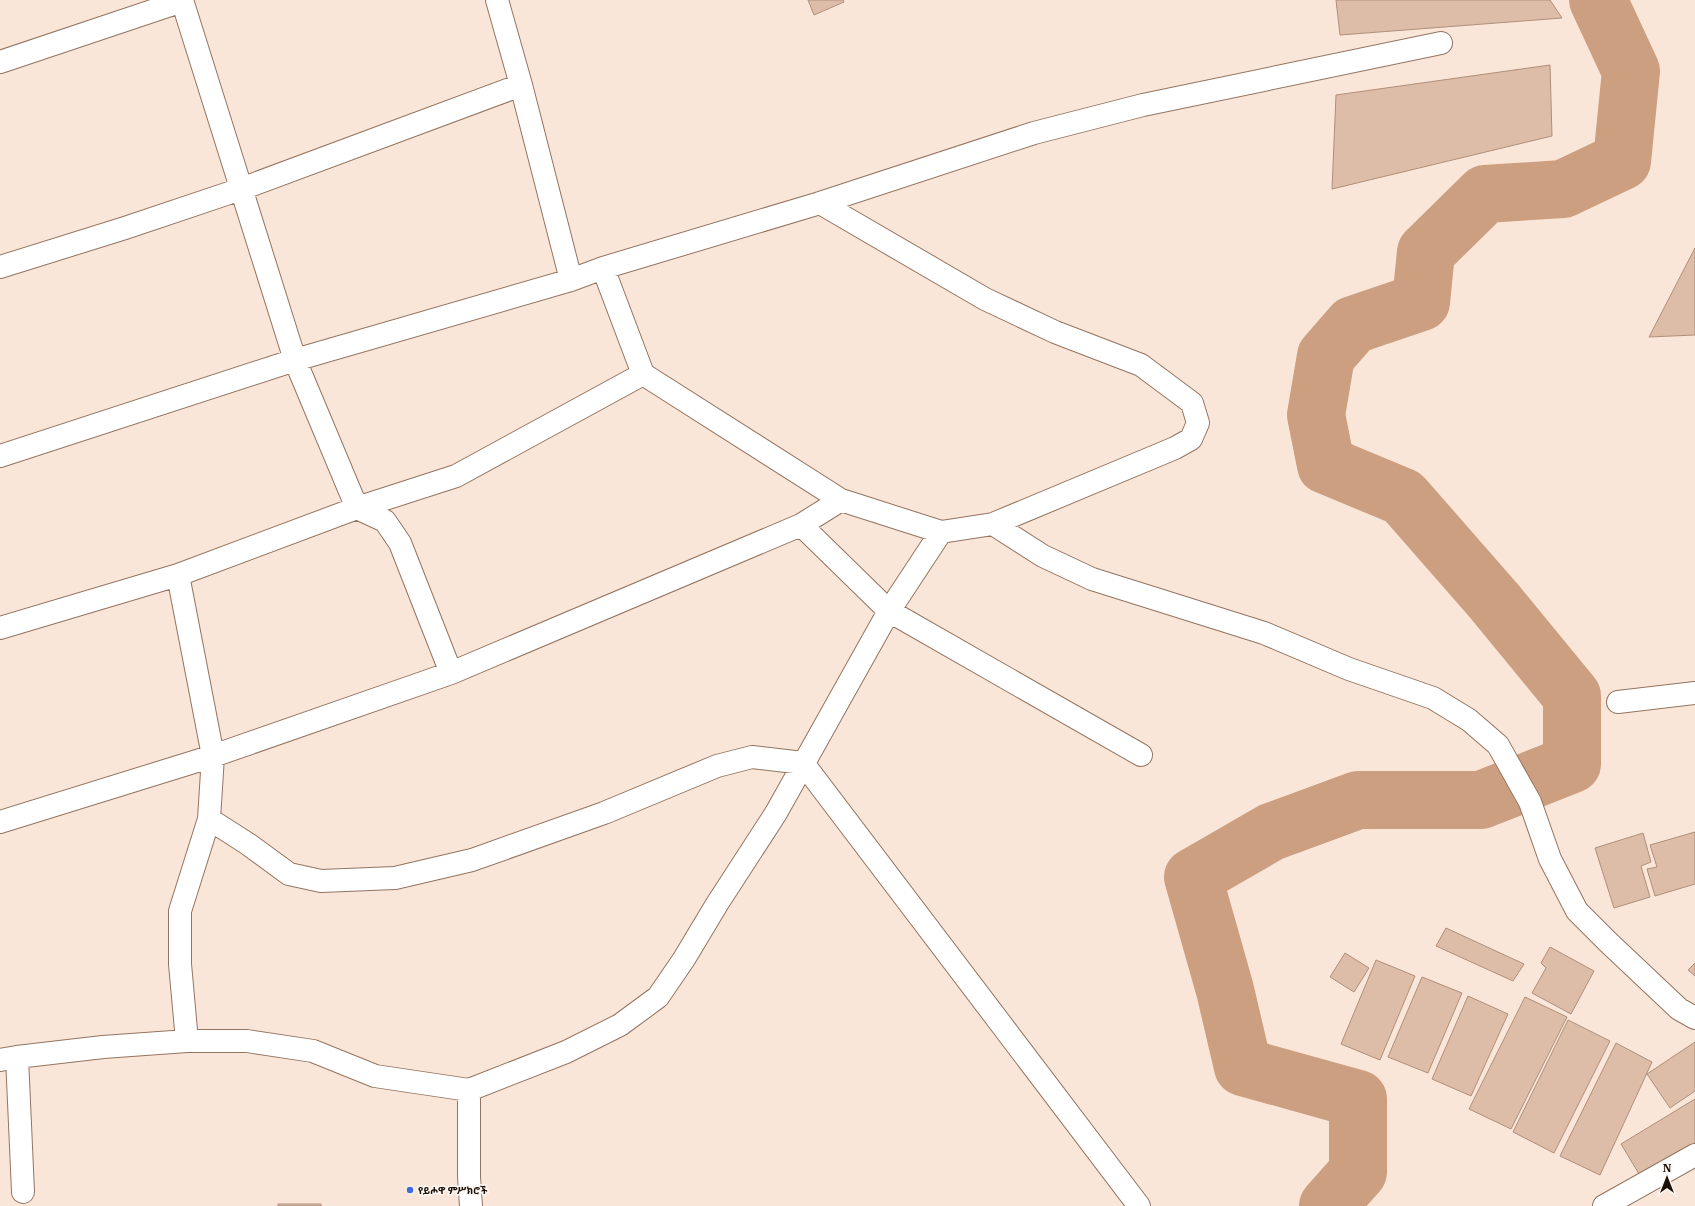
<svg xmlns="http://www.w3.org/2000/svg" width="1695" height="1206" font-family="'IBM Plex Serif','Noto Sans Ethiopic',serif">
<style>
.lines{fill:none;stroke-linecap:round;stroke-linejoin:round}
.river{stroke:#cc9f81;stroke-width:58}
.building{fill:#ddbda7;stroke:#af8f7a}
.minor-casing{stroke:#937460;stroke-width:24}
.minor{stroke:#fff;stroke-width:22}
.poi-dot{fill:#416bdc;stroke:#fdf6f1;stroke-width:1.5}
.labels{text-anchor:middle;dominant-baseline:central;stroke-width:3.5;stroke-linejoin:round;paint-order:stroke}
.poi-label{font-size:10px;font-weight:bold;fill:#1b1008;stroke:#fdf6f1;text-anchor:start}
</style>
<rect width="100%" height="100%" fill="#fae6d8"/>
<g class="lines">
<path class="river" d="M1328 1206 1358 1172V1099L1243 1067 1225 990 1193 877 1271 832 1358 800H1481L1572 764V696L1494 601 1403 497 1326 465 1316 415 1326 356 1353 325 1421 302 1426 252 1485 194 1563 189 1622 161 1631 71 1598 0"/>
</g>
<path class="building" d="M808 0H843L844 2 814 15Z
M1336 0H1550L1562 18 1340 35Z
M1550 65 1552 136 1332 189 1336 95Z
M1695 248V335L1649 337Z
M1695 832V884L1655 896 1647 869 1657 867 1650 845Z
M1643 833 1651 862 1641 866 1650 897 1614 908 1595 848Z
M1446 928 1524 964 1513 981 1436 946Z
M1550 947 1594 971 1571 1014 1532 993 1546 968 1541 963Z
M1345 953 1369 968 1354 992 1330 977Z
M1376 960 1415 976 1380 1060 1341 1044Z
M1695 963V976L1688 970Z
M1422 977 1462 993 1428 1073 1388 1057Z
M1468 996 1508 1014 1471 1096 1432 1079Z
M1525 997 1567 1017 1511 1129 1469 1109Z
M1568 1020 1610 1041 1554 1153 1513 1132Z
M1695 1042V1091L1670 1108 1647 1074Z
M1616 1043 1652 1062 1600 1175 1560 1156Z
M1695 1099V1146L1642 1179 1621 1144Z
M278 1204H321V1206H278Z"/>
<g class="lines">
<g class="minor-casing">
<path id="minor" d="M497 0 521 85 571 280
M0 62 182 1
M820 203 985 299 1055 332 1141 365 1192 403 1198 423 1191 439 1175 448 993 524
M0 267 125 228 241 189 521 85
M603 268 643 374 841 500 941 532 993 524 1043 556 1092 579 1264 633 1349 669 1433 698 1469 720 1498 745 1530 802 1550 859 1577 911 1608 942 1679 1009 1695 1018
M0 456 295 360 571 280 603 268 820 203 1034 133 1143 105 1441 43
M801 525 889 611 1141 755
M178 575 213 756 209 819 180 911V964L187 1041
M0 628 178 575 357 508 456 476 643 374
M451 673 801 525 841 500
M1618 702 1695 693
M209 819 248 844 289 874 321 881 395 878 472 860 604 813 717 766 752 757 803 763 1139 1206
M0 822 213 756 451 673 400 543 385 521 357 508 295 360 182 0
M17 1057 23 1192
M0 1060 17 1057 103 1047 187 1041H247L313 1051 375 1076 469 1090V1177L471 1206
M469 1090 566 1052 620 1025 658 997 684 959 717 904 776 813 889 611 941 532
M1604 1206 1695 1155"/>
</g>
<use href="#minor" class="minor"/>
</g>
<circle class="poi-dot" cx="410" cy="1190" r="4"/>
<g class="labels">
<g class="poi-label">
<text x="418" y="1190">የይሖዋ ምሥክሮች</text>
</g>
</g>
<g transform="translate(1667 1178)" stroke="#fdf6f1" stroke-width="3" paint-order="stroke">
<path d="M0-3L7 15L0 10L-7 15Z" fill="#1b1008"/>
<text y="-6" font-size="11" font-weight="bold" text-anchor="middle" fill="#1b1008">N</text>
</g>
</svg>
